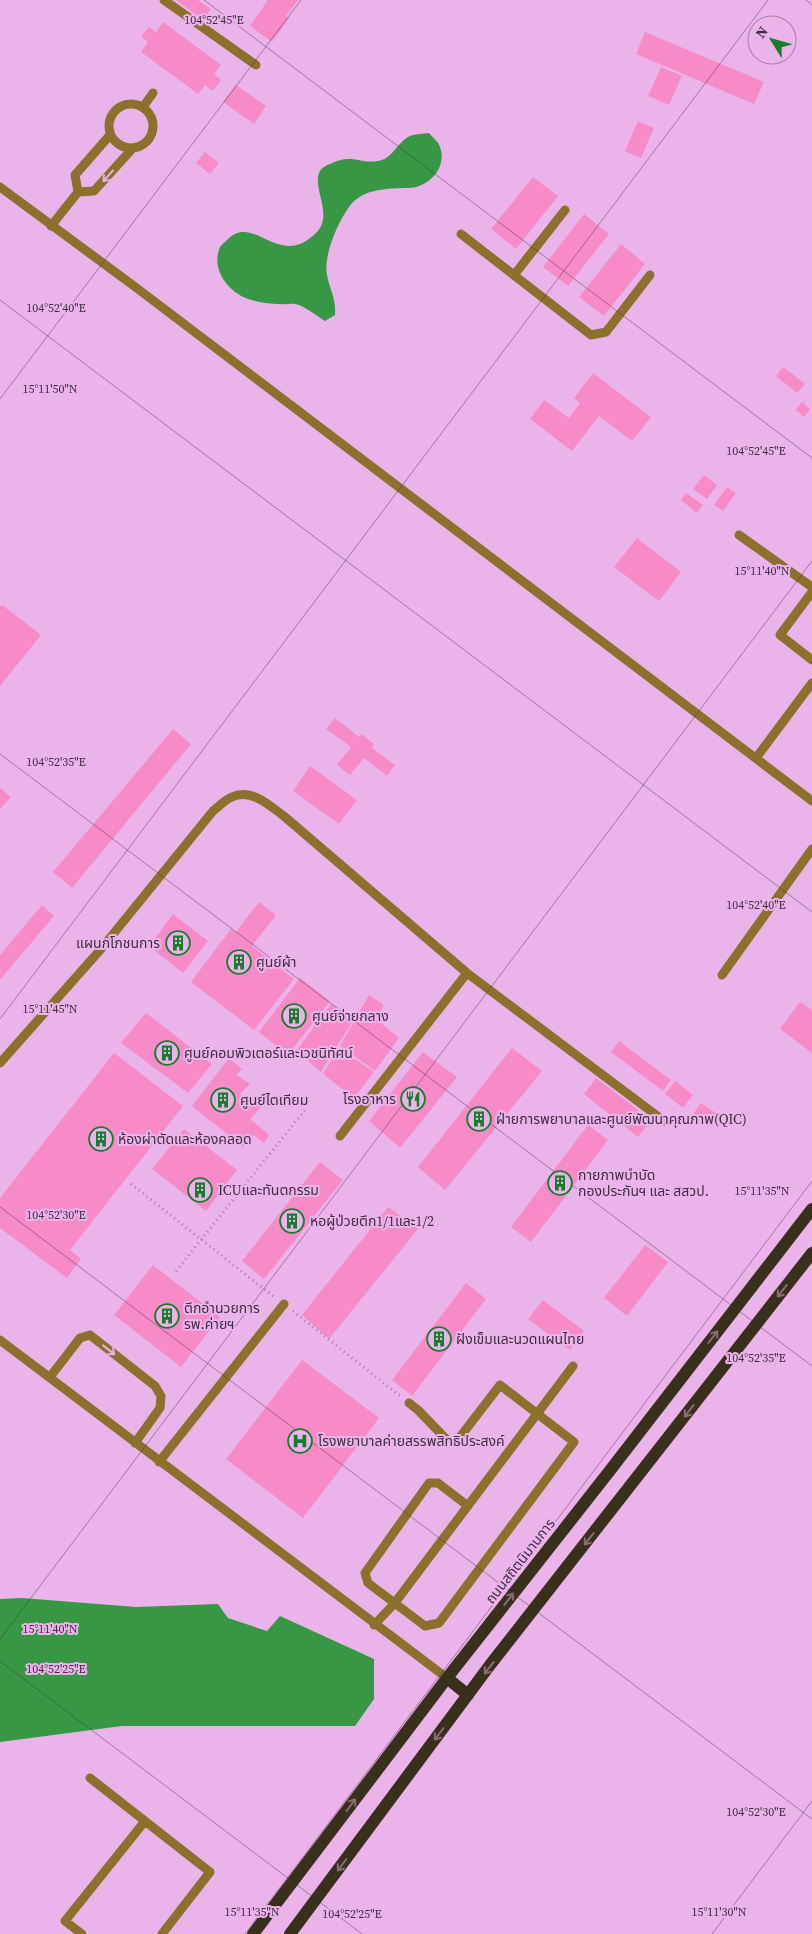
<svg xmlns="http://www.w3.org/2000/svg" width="812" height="1934" font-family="'Source Serif 4','Noto Sans Thai',serif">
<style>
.water{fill:#389745}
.building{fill:#f78bc8}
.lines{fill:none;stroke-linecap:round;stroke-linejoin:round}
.path{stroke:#a87ea8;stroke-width:3;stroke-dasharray:1 4;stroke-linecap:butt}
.lane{stroke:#8d702b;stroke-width:9}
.primary{stroke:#39301c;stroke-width:12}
.oneway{stroke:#e5b1e1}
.oneway2{stroke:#896b79}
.ticks{fill:none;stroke:#422c42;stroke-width:1;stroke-opacity:0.45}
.labels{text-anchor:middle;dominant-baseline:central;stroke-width:4;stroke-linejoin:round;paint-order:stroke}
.poi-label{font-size:14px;fill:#422c42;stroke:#eab4eb;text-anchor:start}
.street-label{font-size:14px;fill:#422c42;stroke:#eab4eb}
.ticks-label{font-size:12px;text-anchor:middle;fill:#422c42;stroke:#eab4eb;stroke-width:4;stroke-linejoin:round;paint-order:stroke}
</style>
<rect width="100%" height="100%" fill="#eab4eb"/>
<path class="water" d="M429 133C432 137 439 142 440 147 446 164 435 180 419 186 415 188 409 188 404 188 384 189 362 189 349 207 338 222 323 256 327 275 330 291 336 297 335 315L325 321C317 316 305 306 295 304 290 303 285 305 280 304 270 304 255 302 246 298 228 291 212 270 219 250 220 245 224 243 228 239 255 213 279 271 317 232 333 215 313 189 319 173 321 168 325 166 330 164 353 153 358 164 378 161 393 159 397 142 410 136 415 134 423 134 429 133Z
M22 1598 136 1607 218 1604 228 1618 267 1631 280 1616 374 1659V1699L355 1726H122L0 1742V1599Z"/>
<path class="building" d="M176 0H198L211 9 203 20Z
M268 0H298L286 16 289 18 272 42 250 26Z
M163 22 221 65 214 74 221 80 213 91 205 85 198 94 141 52 148 42 141 37 149 27 156 32Z
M645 32 764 82 754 104 636 54Z
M661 67 682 76 669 105 648 96Z
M236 85 266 106 254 124 223 102Z
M638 121 654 128 641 158 625 151Z
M205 152 219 163 210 174 196 163Z
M533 177 558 196 516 249 491 229Z
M584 214 609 234 568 286 543 267Z
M621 244 645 264 604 316 579 297Z
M783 367 805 384 797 393 776 376Z
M593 373 651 417 632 441 599 416 572 451 530 419 544 400 569 418 580 403 574 398Z
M802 402 810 409 804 417 796 410Z
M704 475 717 485 707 499 693 489Z
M727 487 736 493 723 511 714 505Z
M686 493 703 505 697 513 681 500Z
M637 538 681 572 659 601 614 567Z
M2 605 41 635 0 686V607Z
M335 718 359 737 361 734 374 744 372 748 395 765 387 776 364 758 350 775 337 765 351 747 326 729Z
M173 729 191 744 72 888 53 872Z
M310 766 357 800 339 824 293 791Z
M0 788 11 797 0 809Z
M259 902 276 915 252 946 294 979 254 1030 191 982 231 929 236 932Z
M42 905 54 916 0 980V955Z
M173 914 208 941 183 973 149 946Z
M300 978 330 1001 288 1055 259 1032Z
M369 995 384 1005 376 1019 399 1038 375 1071 340 1046Z
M800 1002 812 1010V1053L780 1029Z
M331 1004 354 1019 321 1072 296 1051Z
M146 1013 212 1064 188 1093 121 1043Z
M619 1041 671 1080 663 1091 611 1052Z
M339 1048 374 1072 354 1098 323 1074Z
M512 1048 542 1071 445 1190 418 1167Z
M423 1052 457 1077 400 1148 369 1121Z
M114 1053 183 1106 70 1250 81 1259 67 1278 0 1228V1198Z
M229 1058 242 1069 236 1075 250 1084 240 1094 261 1107 250 1119 269 1135 264 1143 254 1135 243 1147 192 1106Z
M596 1078 651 1120 638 1137 584 1094Z
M675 1081 693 1095 683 1108 665 1094Z
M701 1103 720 1116 712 1127 693 1114Z
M588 1125 608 1140 531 1242 511 1227Z
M184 1129 237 1170 206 1211 152 1169Z
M320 1162 343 1180 264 1279 242 1261Z
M388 1207 418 1229 329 1339 302 1315Z
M645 1245 668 1262 627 1316 604 1298Z
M153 1265 220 1317 181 1367 114 1315Z
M466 1283 486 1299 412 1396 392 1380Z
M543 1300 584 1331 570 1350 528 1319Z
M302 1360 379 1418 303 1518 226 1459Z"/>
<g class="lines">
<path class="path" d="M131 1184 274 1297
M176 1271 305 1110
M293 1311 400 1396"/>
<path class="lane" d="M164 0 256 65
M109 126a22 22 0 1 1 44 0a22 22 0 1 1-44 0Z
M143 107 153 93
M0 187 138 289 812 801
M78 192 94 191 132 149
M51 226 78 192 75 175 110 135
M461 234 591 335 606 332 650 275
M514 275 565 210
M739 535 812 587
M812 592 780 635 812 660
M756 758 812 683
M722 975 812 849
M0 1063 101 949 213 811C219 806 226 799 232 797 252 788 270 806 285 817L467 973 664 1121
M340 1136 467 973
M0 1340 447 1678
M50 1377 80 1338 90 1335 155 1386 161 1396 160 1408 135 1443
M409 1403 418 1410 448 1441H457L500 1385 574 1442 439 1623 425 1626 368 1583 365 1573 429 1483H438L468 1506
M159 1462 284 1304
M374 1625 394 1604 573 1366
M90 1778 210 1872 162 1934
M82 1934 65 1921 145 1821"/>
<path class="primary" d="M447 1678 468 1695
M253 1934 447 1678 608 1473 812 1209
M290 1934 490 1665 812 1253"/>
</g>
<defs><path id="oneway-shaft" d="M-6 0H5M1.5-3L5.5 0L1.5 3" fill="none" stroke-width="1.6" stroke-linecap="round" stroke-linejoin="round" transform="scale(1.25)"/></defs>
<g class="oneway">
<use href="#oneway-shaft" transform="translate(108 176) rotate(132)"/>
<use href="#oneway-shaft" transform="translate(109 1350) rotate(38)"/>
</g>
<g class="oneway2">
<use href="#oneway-shaft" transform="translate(782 1291) rotate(128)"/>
<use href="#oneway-shaft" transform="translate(713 1337) rotate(-52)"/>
<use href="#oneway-shaft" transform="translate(689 1411) rotate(128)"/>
<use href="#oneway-shaft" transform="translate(589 1539) rotate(128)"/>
<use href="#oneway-shaft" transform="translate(509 1599) rotate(-52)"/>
<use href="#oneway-shaft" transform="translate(489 1668) rotate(128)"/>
<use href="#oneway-shaft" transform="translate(439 1734) rotate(127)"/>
<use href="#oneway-shaft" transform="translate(351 1805) rotate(-53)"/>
<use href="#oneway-shaft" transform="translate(342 1865) rotate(127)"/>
</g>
<path class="ticks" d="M204 0 812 458M806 0 812 5M0 300 812 912M0 399 301 0M0 754 812 1366M0 1019 768 0M0 1207 812 1819M0 1639 812 561M0 1661 362 1934M245 1934 812 1181M712 1934 812 1801"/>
<defs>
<g id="building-ring" transform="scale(1.25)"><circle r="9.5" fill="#eab4eb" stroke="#197b2c" stroke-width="1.5"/><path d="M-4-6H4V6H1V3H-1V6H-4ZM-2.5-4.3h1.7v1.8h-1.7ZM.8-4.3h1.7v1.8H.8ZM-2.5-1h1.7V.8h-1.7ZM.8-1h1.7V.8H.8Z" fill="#197b2c"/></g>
<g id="restaurant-ring" transform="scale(1.25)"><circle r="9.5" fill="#eab4eb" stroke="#197b2c" stroke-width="1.5"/><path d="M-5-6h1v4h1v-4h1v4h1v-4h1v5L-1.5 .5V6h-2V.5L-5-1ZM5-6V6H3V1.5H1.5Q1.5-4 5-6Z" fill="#197b2c"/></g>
<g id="hospital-ring" transform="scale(1.25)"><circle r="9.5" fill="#eab4eb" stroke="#197b2c" stroke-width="1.5"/><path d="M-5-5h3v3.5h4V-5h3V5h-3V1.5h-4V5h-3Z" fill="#197b2c"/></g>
</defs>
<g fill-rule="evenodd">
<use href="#building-ring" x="178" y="943"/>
<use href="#building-ring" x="239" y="962"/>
<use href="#building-ring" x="294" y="1016"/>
<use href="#building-ring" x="167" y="1053"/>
<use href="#restaurant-ring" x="413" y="1099"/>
<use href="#building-ring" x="223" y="1100"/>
<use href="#building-ring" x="479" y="1119"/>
<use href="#building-ring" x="101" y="1139"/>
<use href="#building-ring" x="560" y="1183"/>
<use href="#building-ring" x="200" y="1190"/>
<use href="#building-ring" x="292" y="1221"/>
<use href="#building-ring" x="167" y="1316"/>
<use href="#building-ring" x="439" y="1339"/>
<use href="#hospital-ring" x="300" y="1441"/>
</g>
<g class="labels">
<g class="poi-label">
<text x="160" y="943" text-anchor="end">แผนกโภชนการ</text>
<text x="256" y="962">ศูนย์ผ้า</text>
<text x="312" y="1016">ศูนย์จ่ายกลาง</text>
<text x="184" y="1053">ศูนย์คอมพิวเตอร์และเวชนิทัศน์</text>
<text x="396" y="1099" text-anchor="end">โรงอาหาร</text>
<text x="240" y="1100">ศูนย์ไตเทียม</text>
<text x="496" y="1119">ฝ่ายการพยาบาลและศูนย์พัฒนาคุณภาพ(QIC)</text>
<text x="118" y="1139">ห้องผ่าตัดและห้องคลอด</text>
<text x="578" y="1175">กายภาพบำบัด<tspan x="578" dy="16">กองประกันฯ และ สสวป.</tspan></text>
<text x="218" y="1190">ICUและทันตกรรม</text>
<text x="310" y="1221">หอผู้ป่วยตึก1/1และ1/2</text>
<text x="184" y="1308">ตึกอำนวยการ<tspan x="184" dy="16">รพ.ค่ายฯ</tspan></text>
<text x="456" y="1339">ฝังเข็มและนวดแผนไทย</text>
<text x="318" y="1441">โรงพยาบาลค่ายสรรพสิทธิประสงค์</text>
</g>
<g class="street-label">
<text transform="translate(520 1561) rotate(-52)">ถนนสถิตนิมานการ</text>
</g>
</g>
<g class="ticks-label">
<text x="214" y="24">104°52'45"E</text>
<text x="56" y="312">104°52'40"E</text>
<text x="50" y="393">15°11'50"N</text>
<text x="756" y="455">104°52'45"E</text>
<text x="762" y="575">15°11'40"N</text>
<text x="56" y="766">104°52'35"E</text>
<text x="756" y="909">104°52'40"E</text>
<text x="50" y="1013">15°11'45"N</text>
<text x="762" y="1195">15°11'35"N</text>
<text x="56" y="1219">104°52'30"E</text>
<text x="756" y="1362">104°52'35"E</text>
<text x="50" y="1633">15°11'40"N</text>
<text x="56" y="1673">104°52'25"E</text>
<text x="756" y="1816">104°52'30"E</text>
<text x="252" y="1916">15°11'35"N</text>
<text x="719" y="1916">15°11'30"N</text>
<text x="352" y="1918">104°52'25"E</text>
</g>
<g transform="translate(772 40) rotate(307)"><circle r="24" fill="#eab4eb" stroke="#a77ea7"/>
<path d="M0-4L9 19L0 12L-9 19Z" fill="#197b2c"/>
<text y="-8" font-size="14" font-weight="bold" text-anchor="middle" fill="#422c42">N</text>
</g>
</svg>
